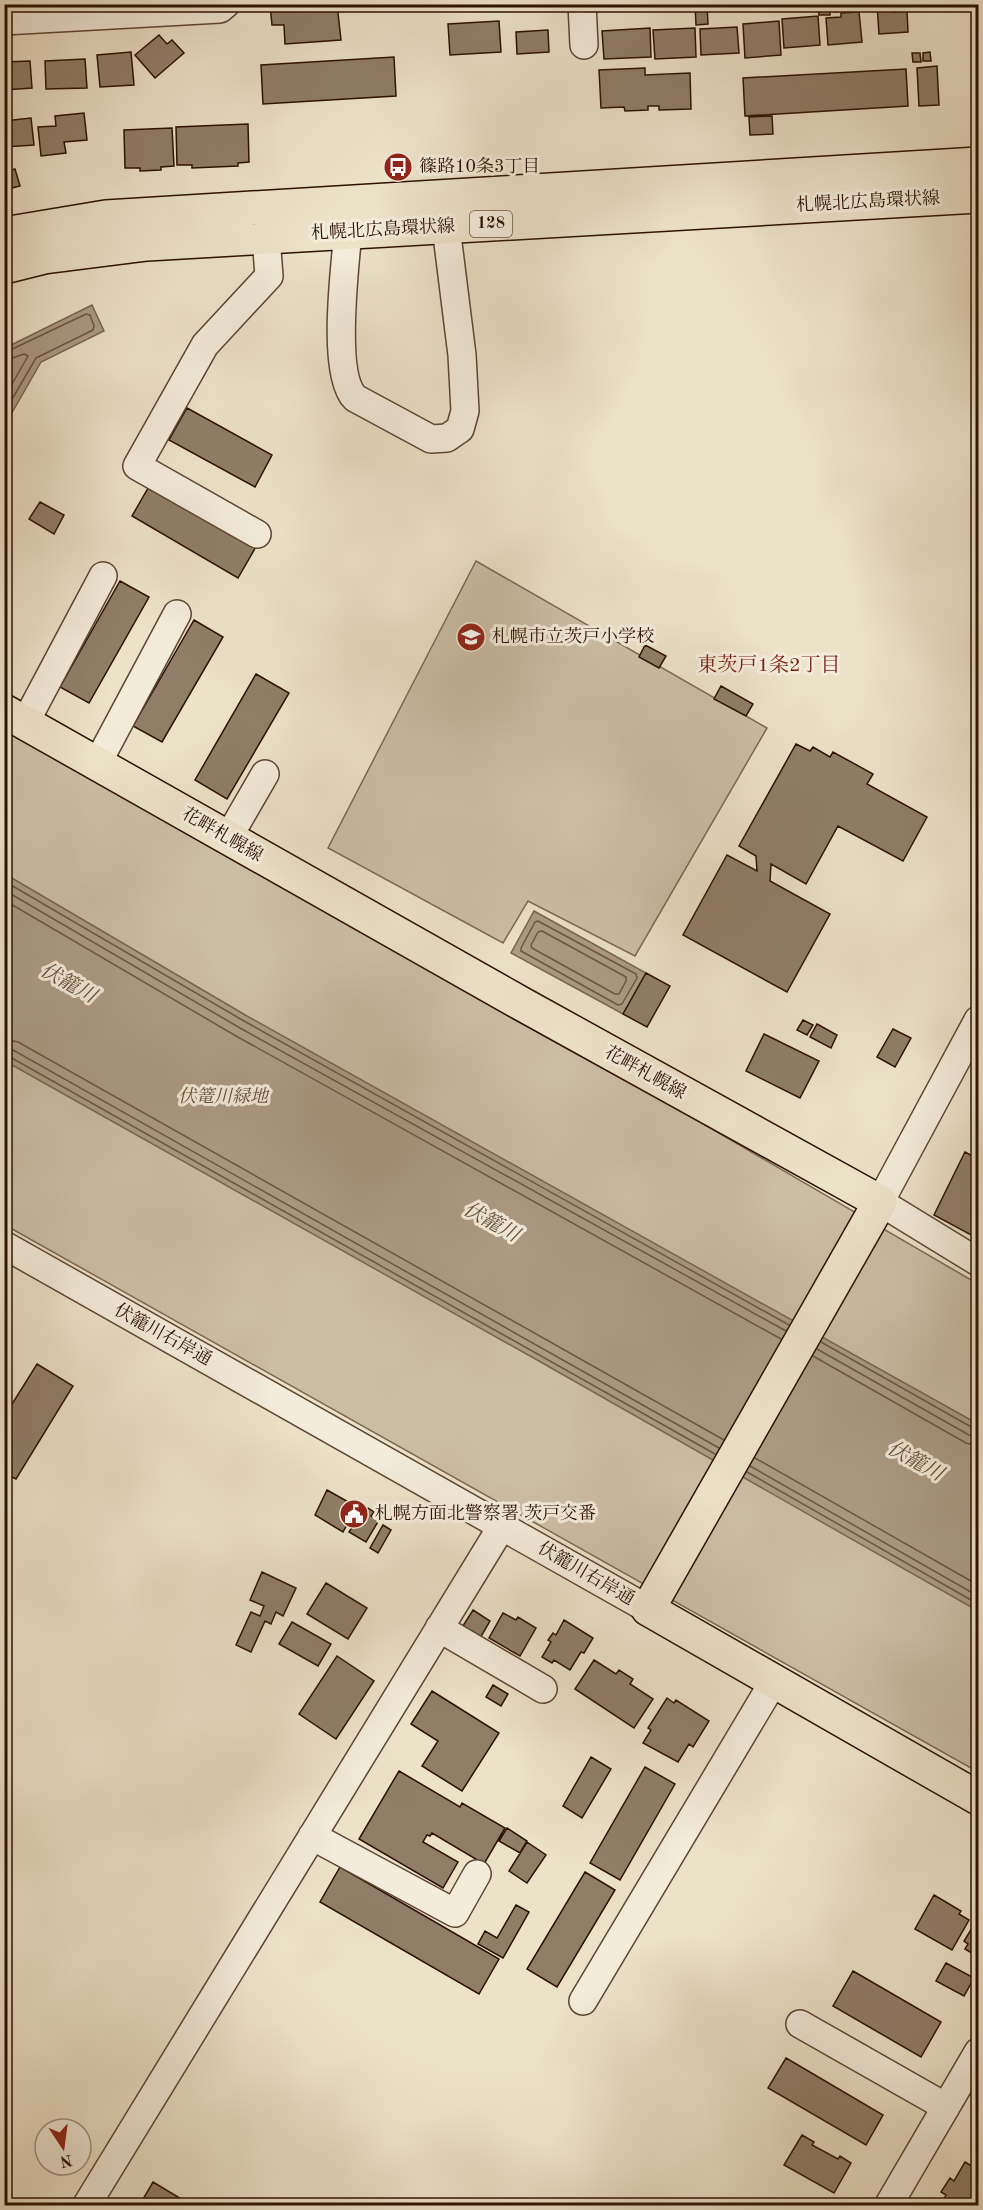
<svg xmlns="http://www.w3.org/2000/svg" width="983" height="2210" font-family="'Old Standard TT','Noto Serif JP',serif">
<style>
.green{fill:#cbbea6;stroke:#7c6853;stroke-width:1.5}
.water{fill:#ab9b84;stroke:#78644f;stroke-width:1.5}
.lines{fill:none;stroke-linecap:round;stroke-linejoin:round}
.shore{stroke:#6c5642;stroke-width:1.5}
.building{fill:#907e68;stroke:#2c1100;stroke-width:1.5}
.minor-casing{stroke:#5c4532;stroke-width:30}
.major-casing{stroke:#2c1100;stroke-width:36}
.minor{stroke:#f3ecdb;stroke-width:27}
.major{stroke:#ece2c8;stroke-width:33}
.labels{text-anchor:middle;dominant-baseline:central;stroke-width:6;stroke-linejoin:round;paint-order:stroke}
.shield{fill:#f3ecdb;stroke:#685342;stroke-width:1.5}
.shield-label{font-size:16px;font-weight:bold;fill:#2c1100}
.poi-label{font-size:18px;fill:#2c1100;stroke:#f3ecdb;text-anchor:start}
.street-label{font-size:18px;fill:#2c1100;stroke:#f3ecdb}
.park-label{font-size:18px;font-style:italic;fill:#644e3a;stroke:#f3ecdb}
.neighbourhood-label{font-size:20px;fill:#7a1f14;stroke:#f3ecdb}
.water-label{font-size:20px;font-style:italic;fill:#654f3b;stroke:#f3ecdb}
</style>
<rect width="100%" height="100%" fill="#ece2c8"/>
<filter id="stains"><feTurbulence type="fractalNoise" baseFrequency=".00333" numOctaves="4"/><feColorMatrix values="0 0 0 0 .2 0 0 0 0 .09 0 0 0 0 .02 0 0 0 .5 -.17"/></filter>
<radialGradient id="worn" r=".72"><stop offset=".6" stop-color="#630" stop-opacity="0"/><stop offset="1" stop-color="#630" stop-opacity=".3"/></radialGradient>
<path class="green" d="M476 561 767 728 635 956 528 901 503 943 328 848Z
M5 717 978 1284V1772L5 1225Z"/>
<path class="water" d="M92 305 104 331 41 362 5 425V348Z
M5 874 247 1016 978 1424V1611L546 1365 5 1061Z
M534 911 646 973 623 1014 511 953Z"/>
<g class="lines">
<path class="shore" d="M4 353 86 314 90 315 94 326 93 330 36 358 4 413
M4 361 24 354 28 356 4 398
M4 881 244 1021 789 1325
M4 890 240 1028 786 1331
M4 900 236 1036 781 1339
M538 921 636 974 637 978 622 1004 618 1005 521 951V948L535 922Z
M542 931 626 977V981L619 994H615L532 948 531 945 538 932Z
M4 1039 18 1042 724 1440
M4 1048 13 1050 719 1448
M4 1056 10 1057 715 1454
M821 1342 973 1428 978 1429
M817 1349 969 1435 978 1437
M813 1356 966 1443 978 1446
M755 1458 978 1585
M750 1466 978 1596
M747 1472 978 1604"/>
</g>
<path class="building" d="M337 4 341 40 285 44 284 25H272L270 5Z
M695 4H707L708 24 696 25Z
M818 4H830V15H819Z
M834 4H852L853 10 835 12Z
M877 4H893V12L907 11 908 32 879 34Z
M859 12 862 42 828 45 826 18 841 17V13Z
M818 16 820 45 784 48 782 19Z
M499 21 501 52 450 55 448 24Z
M779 21 781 55 745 58 743 24Z
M737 27 739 53 701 55 700 29Z
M650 28 651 57 604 59 602 31Z
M695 28 696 57 655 59 653 30Z
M548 30 549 52 517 54 516 32Z
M159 35 167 44 172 40 184 53 155 78 135 55Z
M131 52 134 85 100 87 97 55Z
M930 52 931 61H923V53Z
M912 53H920L921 62H913Z
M394 57 396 96 263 104 261 65Z
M85 59 87 88 46 89 45 61Z
M30 61 32 88 4 90V62Z
M937 66 939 105 919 106 917 68Z
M645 68V75L690 73 691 109 659 110V106H648V110L625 111 624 107 601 108 599 70Z
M906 69 908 106 745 116 743 78Z
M84 113 87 140 64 142 66 153 41 156 38 127 56 126 55 116Z
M772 116 773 134 750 135 749 117Z
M31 118 34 145 4 147V121Z
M248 124 249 162 238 163V166L192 168V165H177L176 127Z
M172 128 174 166 161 167V170L140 171V168H125L124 130Z
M15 169 20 186 4 190V172Z
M187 408 272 455 255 487 169 440Z
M151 483 257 545 238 578 132 516Z
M40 502 64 515 54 534 29 519Z
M120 581 149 597 89 703 60 687Z
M194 620 223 637 162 742 133 726Z
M645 645 666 656 659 668 639 657Z
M256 674 289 693 227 799 195 780Z
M721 686 753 704 746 716 714 699Z
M796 744 810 751 813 747 830 757 833 752 873 774 867 784 927 817 903 861 838 826 806 884 771 864 770 881 830 914 787 992 683 935 727 855 757 871 756 856 739 846Z
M646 973 670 986 647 1027 623 1014Z
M803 1020 813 1025 807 1035 797 1030Z
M817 1024 837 1035 831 1048 810 1037Z
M893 1029 911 1038 895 1067 877 1057Z
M764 1034 819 1061 800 1098 746 1071Z
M965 1152 978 1159V1225L973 1236 934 1215Z
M37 1364 73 1386 16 1479 4 1473V1417Z
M327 1490 366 1512 368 1508 374 1512 371 1516 379 1520 366 1542 349 1532 353 1526 348 1523 343 1532 315 1515Z
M383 1525 391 1530 378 1553 370 1548Z
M262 1572 296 1588 283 1616 276 1612 271 1624 265 1621 251 1652 236 1645 251 1612 260 1616 264 1606 250 1600Z
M326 1583 367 1608 348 1639 307 1614Z
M473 1610 490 1621 479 1640 461 1629Z
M503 1613 516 1620 518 1617 536 1628 520 1656 489 1638Z
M564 1620 593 1638 584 1653 581 1652 570 1670 554 1660 552 1663 542 1657 551 1642 548 1640 553 1633 556 1635Z
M292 1622 331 1644 318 1666 279 1644Z
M337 1656 374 1681 336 1739 299 1714Z
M594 1660 616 1674 619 1670 633 1679 630 1684 653 1699 634 1728 575 1689Z
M493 1685 508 1694 501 1706 486 1697Z
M432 1691 499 1733 462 1791 422 1766 438 1741 411 1724Z
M667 1698 674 1703 676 1700 709 1721 693 1747 689 1744 678 1762 643 1743 651 1730 648 1728Z
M591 1757 611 1769 582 1818 563 1806Z
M645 1767 675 1784 620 1880 590 1863Z
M399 1771 460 1807 462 1803 505 1828 484 1864 432 1833 430 1836 427 1835 423 1842 458 1862 443 1888 359 1839Z
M507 1828 527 1841 520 1853 499 1841Z
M527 1842 546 1855 527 1883 509 1871Z
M340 1867 499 1959 479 1994 320 1902Z
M585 1872 615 1890 557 1987 527 1969Z
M934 1895 961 1911 959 1914 969 1920 952 1950 915 1929Z
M516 1905 529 1912 503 1958 478 1944 485 1931 497 1938Z
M975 1923 978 1925V1957L965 1949 968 1944 964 1941Z
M946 1963 974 1978 964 1996 936 1981Z
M853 1971 941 2022 921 2057 833 2006Z
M786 2058 883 2115 866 2145 768 2088Z
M802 2135 814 2142 812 2145 838 2159 840 2156 851 2163 834 2193 784 2165Z
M965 2162 978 2170V2206H943L941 2204 946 2195 941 2192 950 2178 954 2181Z
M153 2182 193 2206H139Z"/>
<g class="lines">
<g class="minor-casing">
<path id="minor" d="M582 4 584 45
M4 21 220 9 226 4
M348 232C345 266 331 374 355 398L431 439 447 438 460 429 465 411 462 355 446 227
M257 534 137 466 205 345 269 276 266 237
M25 723 103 576
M97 764 177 614
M228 838 265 774
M978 1020 880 1202 978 1262
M4 1245 648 1609
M439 1628 543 1689
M312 1836 455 1913 477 1874
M583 2001 774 1681
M800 2024 946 2107
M86 2206 502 1526
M888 2206 978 2052"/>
</g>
<g class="major-casing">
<path id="major" d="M4 234 106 217 978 164
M4 267 44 257 147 244 978 196
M4 711 522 1004 880 1202 648 1609 978 1798"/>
</g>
<use href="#minor" class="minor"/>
<use href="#major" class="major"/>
</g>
<defs>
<g id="bus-disc" transform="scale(1.5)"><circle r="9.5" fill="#8f2418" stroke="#f3ecdb"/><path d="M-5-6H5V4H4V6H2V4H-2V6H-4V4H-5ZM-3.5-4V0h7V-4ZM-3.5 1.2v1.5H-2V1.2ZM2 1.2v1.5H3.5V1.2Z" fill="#fff"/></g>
<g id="school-disc" transform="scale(1.5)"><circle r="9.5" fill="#8f2418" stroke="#f3ecdb"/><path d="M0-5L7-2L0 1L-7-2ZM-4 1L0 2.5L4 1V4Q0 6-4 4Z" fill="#fff"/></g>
<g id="civic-disc" transform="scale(1.5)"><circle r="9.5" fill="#8f2418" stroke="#f3ecdb"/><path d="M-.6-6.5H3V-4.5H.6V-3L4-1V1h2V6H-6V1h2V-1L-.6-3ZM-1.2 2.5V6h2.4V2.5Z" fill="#fff"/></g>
</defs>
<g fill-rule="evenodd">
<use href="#bus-disc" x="398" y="167"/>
<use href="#school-disc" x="471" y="637"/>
<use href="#civic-disc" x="354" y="1514"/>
</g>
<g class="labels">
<rect class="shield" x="470" y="211" width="42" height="26" rx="4.5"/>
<g class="shield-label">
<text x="491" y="224">128</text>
</g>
<g class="poi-label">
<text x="419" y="167">篠路10条3丁目</text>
<text x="492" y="637">札幌市立茨戸小学校</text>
<text x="375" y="1514">札幌方面北警察署 茨戸交番</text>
</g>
<g class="street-label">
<text transform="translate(868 202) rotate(-3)">札幌北広島環状線</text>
<text transform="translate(383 230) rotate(-3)">札幌北広島環状線</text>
<text transform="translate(222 835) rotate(30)">花畔札幌線</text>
<text transform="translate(645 1073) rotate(29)">花畔札幌線</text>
<text transform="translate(163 1335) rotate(29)">伏籠川右岸通</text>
<text transform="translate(586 1574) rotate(30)">伏籠川右岸通</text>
</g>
<g class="park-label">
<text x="223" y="1097">伏篭川緑地</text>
</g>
<g class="neighbourhood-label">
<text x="769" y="666">東茨戸1条2丁目</text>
</g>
<g class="water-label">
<text transform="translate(68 984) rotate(29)">伏籠川</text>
<text transform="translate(491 1223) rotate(29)">伏籠川</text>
<text transform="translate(915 1462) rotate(29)">伏籠川</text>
</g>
</g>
<rect width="983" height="2210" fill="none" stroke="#ece2c8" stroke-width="24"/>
<rect x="6" y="6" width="971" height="2198" fill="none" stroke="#2c1100" stroke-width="3"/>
<rect x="12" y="12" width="959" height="2186" fill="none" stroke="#2c1100" stroke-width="1.5"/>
<g transform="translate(63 2147) rotate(167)"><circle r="28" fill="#f3ecdb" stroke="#a39483" stroke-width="1.5"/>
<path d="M0-4.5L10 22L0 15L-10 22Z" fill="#8f2418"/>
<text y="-9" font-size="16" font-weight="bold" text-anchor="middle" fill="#2c1100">N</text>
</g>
<rect width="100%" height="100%" filter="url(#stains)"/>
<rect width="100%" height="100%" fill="url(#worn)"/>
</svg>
